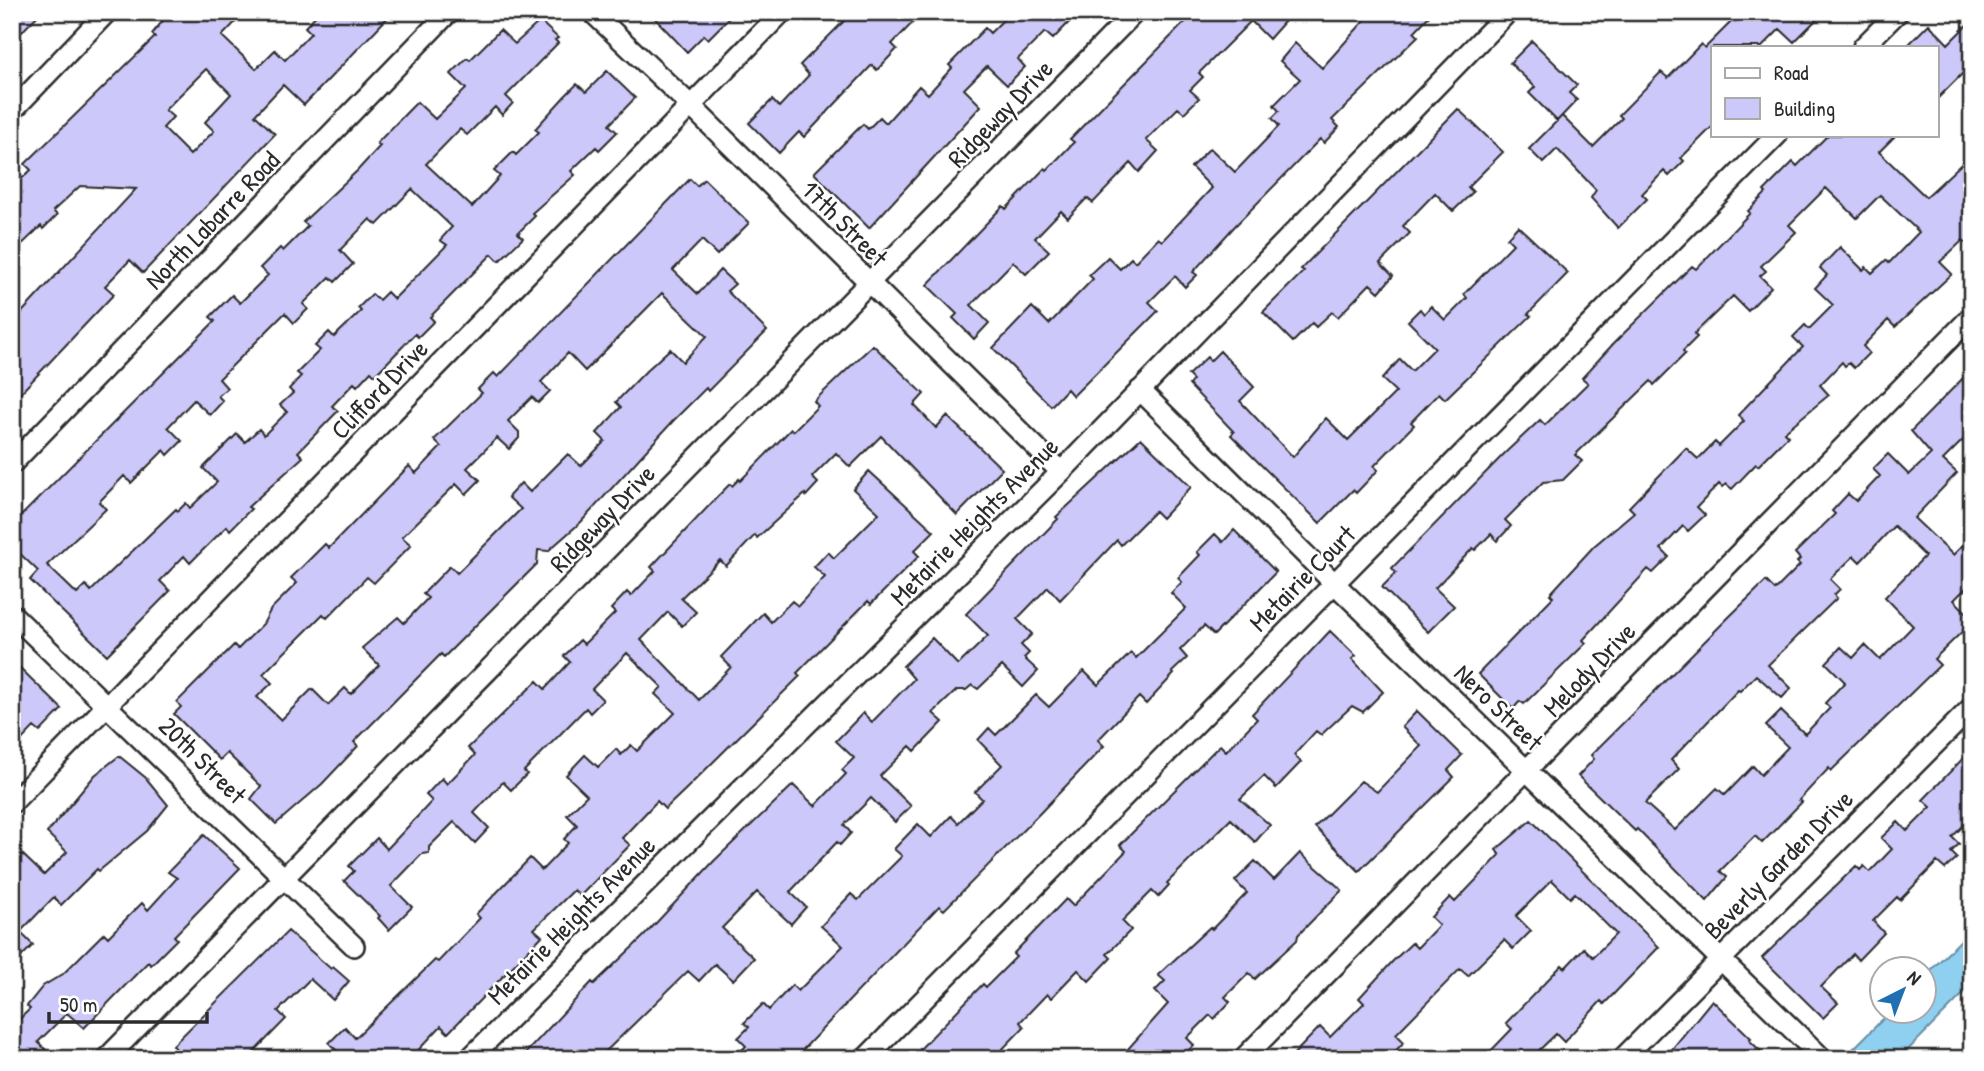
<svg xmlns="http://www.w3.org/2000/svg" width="1984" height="1071" font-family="'Patrick Hand',sans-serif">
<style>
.water{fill:#8fd0f1;stroke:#678ea2;stroke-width:2}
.building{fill:#cdc8fa;stroke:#2b2b2b;stroke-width:2;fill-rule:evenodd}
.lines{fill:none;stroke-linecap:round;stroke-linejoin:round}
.minor-casing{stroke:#2b2b2b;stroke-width:24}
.minor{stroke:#fff;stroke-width:19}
.labels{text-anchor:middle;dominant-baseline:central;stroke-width:5;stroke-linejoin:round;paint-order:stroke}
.street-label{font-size:26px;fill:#2b2b2b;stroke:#fff}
</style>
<rect width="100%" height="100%" fill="#fff"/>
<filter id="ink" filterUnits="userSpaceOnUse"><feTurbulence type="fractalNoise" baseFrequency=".0143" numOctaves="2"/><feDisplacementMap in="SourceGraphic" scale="14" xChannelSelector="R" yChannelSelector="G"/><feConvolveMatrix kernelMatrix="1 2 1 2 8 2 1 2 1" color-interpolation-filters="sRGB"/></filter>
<g filter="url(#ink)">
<path class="water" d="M1972 929V985L1899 1059H1843L1890 1012H1924L1925 976Z"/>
<path class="building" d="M12 12H41L12 42Z
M170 12H245L222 36 256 69 275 50 285 60 311 33 305 27 319 12H393L304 105 283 85 255 115 275 134 143 273 130 260 105 286 114 294 12 402V323L136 189 80 186 53 211 57 215 43 229 41 226 12 254V188L31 170 25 164 155 37 152 34ZM206 69 231 94 205 122 214 131 190 155 163 128 173 117 165 110Z
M649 12H735L708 39 704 35 687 52Z
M853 12H923L892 44 897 49 877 70 872 65 804 137 799 132 779 153 749 123 772 100 779 107 809 75 800 65Z
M1011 12H1079L1053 39 1045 32 1018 59 1025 67 1007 85 987 66 964 89 981 106 869 228 814 173 863 124 868 129 880 117 886 123 919 86 928 94 952 68 949 65 985 28 990 33Z
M1195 12H1275L1285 21 1269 39 1251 21 1199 73 1203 77 1190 90 1199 98 1184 113 1178 108 1146 140 1158 151 1139 172 1131 163 1093 203 1087 198 1068 218 1061 211 1035 238 1049 251 1026 274 1013 262 971 305 989 323 974 339 953 318 957 314 927 285 1003 206 1006 209 1045 168 1047 170 1074 142 1070 139Z
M1372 12H1433L1414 32 1418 36 1332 120 1339 127 1324 143 1320 139 1234 227 1193 272 1197 275 1185 287 1175 276 1149 302 1158 311 1073 396 1067 389 1051 406 993 348 1032 307 1049 324 1093 279 1089 275 1108 257 1120 269 1131 258 1135 262 1158 238 1162 241 1212 188 1191 167 1210 148 1235 172 1279 126 1272 118 1279 111 1274 105 1300 79 1280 61 1295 43 1322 68Z
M1741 12H1824L1794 42 1780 29 1762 47H1713V126L1681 158 1684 161 1669 176 1664 171 1642 194 1647 199 1618 228 1591 198 1596 190 1557 149 1543 163 1529 149 1562 116 1593 147 1622 118 1619 115 1661 72 1668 78 1701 44 1705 48Z
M1972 20V64L1937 99V47H1906L1929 24 1948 44Z
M540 21 558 38 555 40 558 43 506 96 513 103 502 115 495 107 467 135 460 129 426 164 472 207 500 176 494 171 513 152 516 155 539 132 535 129 565 96 577 84 586 92 607 71 635 98 609 125 617 132 599 150 596 147 571 171 575 175 532 213 535 216 518 233 523 238 499 261 492 254 430 317 434 321 418 337 415 334 375 375 371 371 357 386 354 383 332 406 338 411 298 452 303 457 248 507 251 509 230 530 227 526 190 563 184 556 160 581 170 591 107 655 30 580 38 571 12 546V525L215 321 210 317 232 295 240 303 268 275 260 268 280 248 283 251 308 226 303 222 357 171 380 146 377 143 417 102 435 119 466 89 451 74 467 58 470 60 500 30 515 44ZM412 189 452 227 440 240 447 245 394 299 387 292 379 300 372 294 358 308 361 311 334 337 329 332 315 346 320 350 297 373 301 376 289 389 293 393 280 405 287 412 264 435 259 429 245 442 237 434 203 468 217 482 190 508 186 503 178 511 176 509 91 591 86 585 77 594 47 565 106 509 99 502 124 476 131 483 164 450 168 455 182 441 168 427 194 400 210 415 223 401 218 396 227 388 219 379 285 313 294 323 308 309 303 304 330 277 335 282 353 264 340 250 370 219 377 225Z
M1532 41 1577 85 1569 93 1577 100 1557 121 1529 93 1535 87 1510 63Z
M1458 109 1503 152 1468 187 1473 192 1453 211 1435 193 1403 226 1410 233 1380 263 1393 276 1379 292 1370 284 1338 317 1332 312 1316 327 1312 323 1293 342 1263 312 1304 271 1301 269Z
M1828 135H1896L1879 152 1926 197 1972 154V193L1963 202 1972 211V248L1963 240 1940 262 1952 274 1895 327 1888 320 1863 346 1869 353 1854 368 1849 363 1845 366 1842 362 1820 385 1829 395 1784 432 1788 436 1758 466 1756 464 1732 489 1726 484 1722 487 1719 484 1697 507 1705 515 1688 531 1683 526 1661 549 1669 557 1653 573 1648 569 1583 640 1586 643 1524 704 1520 701 1513 709 1478 674 1553 597 1550 594 1594 546 1634 512 1629 507 1686 448 1698 459 1715 442 1719 446 1744 421 1738 415 1803 347 1793 337 1805 325 1809 329 1833 305 1815 288 1827 275 1820 268 1840 247 1863 270 1866 267 1872 273 1886 260 1889 263 1919 232 1880 195 1857 218 1826 188 1789 225 1796 232 1761 266 1766 271 1760 276 1771 287 1748 311 1733 296 1694 334 1697 337 1683 351 1685 354 1654 385 1651 381 1575 455 1582 461 1563 480 1543 482 1505 520 1511 526 1497 541 1491 534 1475 550 1473 548 1435 588 1454 606 1428 632 1382 587 1396 573 1392 568 1505 453 1540 420 1545 425 1588 383 1582 378 1614 343 1692 266 1696 269 1750 213 1748 211 1766 193 1764 191 1793 162 1797 166Z
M690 179 697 186 704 179 749 223 717 255 702 240 673 270 698 294 720 270 735 284 727 291 767 331 708 391 706 388 674 420 581 522 548 551 538 550 537 564 444 657 441 654 354 742 358 746 322 784 276 824 251 799 261 786 227 753 220 760 174 714 181 707 177 702 234 645 238 649 263 624 271 609 297 583 291 578 325 544 329 548 409 466 416 473 441 447 434 440 482 393 478 389 494 373 498 377ZM662 293 707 336 683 362 670 349 646 371 616 402 621 407 597 433 605 441 581 466 568 454 530 492 521 483 508 497 521 509 457 573 450 566 423 594 428 598 404 623 398 617 362 648 379 665 351 694 345 688 328 705 312 689 281 720 257 697 272 683 263 674 323 614 327 618 367 577 374 583 411 545 402 537 456 484 466 494 480 480 467 468 497 438 509 449 519 438V432L508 421 532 397 538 403 550 391 541 382 568 353 585 371Z
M1518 226 1568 273 1528 314 1531 316 1445 399 1439 393 1411 422 1414 425 1374 466 1378 470 1356 493 1353 490 1320 523 1248 452 1231 435 1234 432 1189 385 1193 380 1188 375 1207 357 1210 361 1220 351 1254 387 1240 401 1293 457 1326 418 1348 440 1396 392 1382 379 1400 359 1412 371 1435 348 1408 321 1420 309 1424 314 1431 306 1445 320 1467 298 1464 294 1513 244 1507 238Z
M873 345 924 394 914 405 936 428 947 416 1002 469 957 515 881 436 850 467 836 453 812 477 818 483 806 496 805 494 757 538 755 535 726 566 720 560 681 598 696 612 682 626 668 612 641 640 699 700 731 667 721 657 763 613 771 622 792 601 798 606 825 577 814 567 828 552 834 558 879 513 853 489 869 471 934 531 914 551 919 556 871 604 868 601 797 673 800 676 685 790 665 809 657 801 622 838 630 845 580 896 574 890 534 929 542 936 448 1033 441 1026 410 1059H345L329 1043 345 1027 355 1038 435 960 438 962 480 918 476 914 530 858 542 870 568 843 564 839 577 825 567 815 587 795 566 775 585 755 598 767 616 749 621 755 631 745 637 751 675 713 655 694 662 687 627 653 592 689 603 700 590 713 586 708 524 771 527 774 511 790 503 782 474 813 489 828 475 843 454 822 429 847V853L422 854 391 886 412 907 389 930 378 918 380 916 344 881 354 871 349 866 377 838 387 849 432 801 426 795 442 778 447 784 475 755 468 748 537 681 545 689 570 662 564 656 580 640 584 644 615 613 611 609 627 592 631 596 655 571 651 567 722 492 730 484 732 486 739 479 740 481 791 429 793 431 818 406 814 401Z
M1972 369V431L1943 460 1957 473 1914 518 1953 555 1972 536V582L1954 600 1972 618V622L1934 659 1940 665 1831 771 1829 768 1799 800 1802 802 1762 843 1755 836 1720 871 1727 877 1707 901 1637 829 1635 831 1578 776 1594 759 1591 755 1729 617 1766 581 1775 590 1800 565 1797 562 1800 559 1795 553 1835 514 1832 511 1848 494 1856 501 1880 476 1873 469 1888 454 1909 475 1931 454 1911 431ZM1894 526 1925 556 1885 597 1913 626 1880 660 1865 645 1853 658 1841 647 1826 663 1845 682 1825 703 1830 708 1805 734 1781 711 1766 726 1788 747 1761 775 1753 766 1725 795 1717 788 1675 830 1645 803 1679 769 1671 760 1738 690 1740 691 1756 675 1782 698 1791 688 1768 665 1837 598 1834 595 1840 589 1830 579 1854 556 1860 562Z
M1141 438 1191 487 1162 518 1155 511 1121 545 1117 540 1060 600 1048 587 1017 619 1032 634 1021 645 1029 653 1024 658 1038 671 1023 687 1002 666 978 689 972 685 966 690H957L933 713 943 722 915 751 910 746 880 776 911 806 895 822 871 798 844 825 851 833 840 845 837 842 790 892 806 907 791 924 757 892 722 928 754 958 733 980 715 964 699 981 688 971 598 1059H520L592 982 594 984 643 937 714 861 793 785 815 806 846 774 842 770 854 758 836 741 863 713 872 722 914 679 903 666 932 638 958 665 988 636 966 614 1058 519 1056 517Z
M1234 530 1276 572 1214 635 1204 626 1180 650 1187 658 1172 672 1174 674 1146 704 1139 697 1098 740 1104 746 1041 812 944 910 939 906 794 1059H733L746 1046 738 1038 749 1027 744 1023 763 1004 769 1010 792 985 798 991 843 946 821 926 851 894 858 900 902 856 894 849 918 824 931 837 951 816 958 823 982 799 975 792 1002 765 978 740 989 728 996 735 1036 695 1049 707 1084 671 1098 685 1131 653 1136 658 1186 608 1171 593 1182 582 1178 578 1200 555 1197 552 1215 534 1223 542Z
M1330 631 1356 656 1352 659 1383 692 1363 712 1352 706 1321 735 1316 731 1294 755 1301 762 1276 788 1264 776 1240 799 1270 825 1255 842 1231 819 1167 883 1169 885 1158 897 1152 891 1122 921 1131 930 1107 954 1111 958 1089 981 1078 970 1051 998 1047 994 1020 1022 1024 1027 993 1059H930L920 1049 983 984 986 987 1016 957 1013 954 1066 899 1073 906 1126 851 1120 845 1220 745 1226 751 1257 719 1252 714Z
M12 660 62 709 40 732 34 727 12 750Z
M1417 711 1462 755 1448 770 1454 777 1359 871 1315 827 1361 781 1377 792 1421 746 1402 727Z
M1972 749V817L1952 837 1959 844 1951 852 1957 858 1945 869 1937 862 1900 900 1897 897 1873 921 1884 933 1858 960 1853 954 1821 987 1838 1003 1823 1018 1762 958 1856 866 1860 870 1864 866 1870 872 1892 849 1881 838 1898 822 1907 831 1931 807 1923 800Z
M119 756 146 778 168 805 147 831 99 871 97 869 61 905 54 897 20 932 33 945 12 966V864L22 854 44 875 67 852 47 833 95 775Z
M1531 820 1659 947 1604 1004 1601 1001 1564 1042 1556 1034 1530 1059H1483L1512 1029 1506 1023 1562 965 1565 968 1584 948 1593 957 1616 934 1575 893 1570 898 1552 880 1516 916 1531 931 1513 949 1504 940 1468 976 1460 969 1396 1034 1404 1042 1388 1059H1289L1320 1027 1330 1037 1364 1003 1359 998 1393 961 1412 943 1417 948 1439 925 1431 917 1450 897 1455 902 1500 855 1496 850Z
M204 835 240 868 174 936 177 939 151 965 148 962 84 1028 67 1013 38 1042 55 1059H12V1026L30 1009 27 1006 43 986 63 974 104 933 108 937 142 903 148 910 177 878 168 872Z
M1300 853 1342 890 1298 935 1297 940 1255 979 1249 973 1225 997 1230 1002 1214 1019 1210 1015 1187 1038 1194 1045 1180 1059H1119L1168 1004 1155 991 1165 981 1158 975 1210 927 1212 929 1247 893 1235 881 1255 861 1274 880Z
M288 931 331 969 333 967 349 981 333 1000 310 979 278 1011 286 1019 247 1059H166L176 1049 173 1045Z
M1712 1000 1751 1038 1749 1040 1769 1059H1664Z"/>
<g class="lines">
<g class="minor-casing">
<path id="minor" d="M592 12 691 106 1061 472
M1863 47 1898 12
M12 111 107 12
M1140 390 1334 583 1823 1059
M12 464 449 12
M12 614 354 946
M12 803 782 12
M106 1059 1135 12
M469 1059 1061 472 1508 12
M865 1059 1777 135
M1243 1059 1972 316
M1622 1059 1972 707"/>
</g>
<use href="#minor" class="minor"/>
</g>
</g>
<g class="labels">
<g class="street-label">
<text transform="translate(1000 113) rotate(-46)">Ridgeway Drive</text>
<text transform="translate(212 220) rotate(-46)">North Labarre Road</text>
<text transform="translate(845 223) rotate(45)">17th Street</text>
<text transform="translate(379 389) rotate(-46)">Clifford Drive</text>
<text transform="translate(602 518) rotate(-46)">Ridgeway Drive</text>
<text transform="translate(974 521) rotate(-45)">Metairie Heights Avenue</text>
<text transform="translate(1302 578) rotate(-45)">Metairie Court</text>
<text transform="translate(1589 669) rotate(-46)">Melody Drive</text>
<text transform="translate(1499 707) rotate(44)">Nero Street</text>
<text transform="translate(203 760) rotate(45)">20th Street</text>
<text transform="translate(1778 864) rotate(-45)">Beverly Garden Drive</text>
<text transform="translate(571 920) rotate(-45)">Metairie Heights Avenue</text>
</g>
</g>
<rect width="1984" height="1071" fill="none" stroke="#fff" stroke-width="42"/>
<rect x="21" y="21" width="1942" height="1029" fill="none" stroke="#2b2b2b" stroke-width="2.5" filter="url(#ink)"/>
<rect x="1711" y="46" width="228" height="91" fill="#ffffff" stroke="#aaaaaa" stroke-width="2"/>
<rect x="1725" y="68" width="35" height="10" fill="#ffffff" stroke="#aaaaaa" stroke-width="2"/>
<text x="1774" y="80" font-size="21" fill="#2b2b2b">Road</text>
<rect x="1725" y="98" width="35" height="21" fill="#cdc8fa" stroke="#aaaaaa" stroke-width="2"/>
<text x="1774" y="116" font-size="21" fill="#2b2b2b">Building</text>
<g transform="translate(1903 990) rotate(42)"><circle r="33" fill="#ffffff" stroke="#aaaaaa" stroke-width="2"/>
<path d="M0-5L12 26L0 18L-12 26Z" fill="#1f6fb2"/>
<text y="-10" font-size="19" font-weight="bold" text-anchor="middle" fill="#2b2b2b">N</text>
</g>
<path d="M49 1012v10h158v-10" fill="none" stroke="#2b2b2b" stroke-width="3.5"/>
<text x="60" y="1012" font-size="21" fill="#2b2b2b" stroke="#ffffff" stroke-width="5" paint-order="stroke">50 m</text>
</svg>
